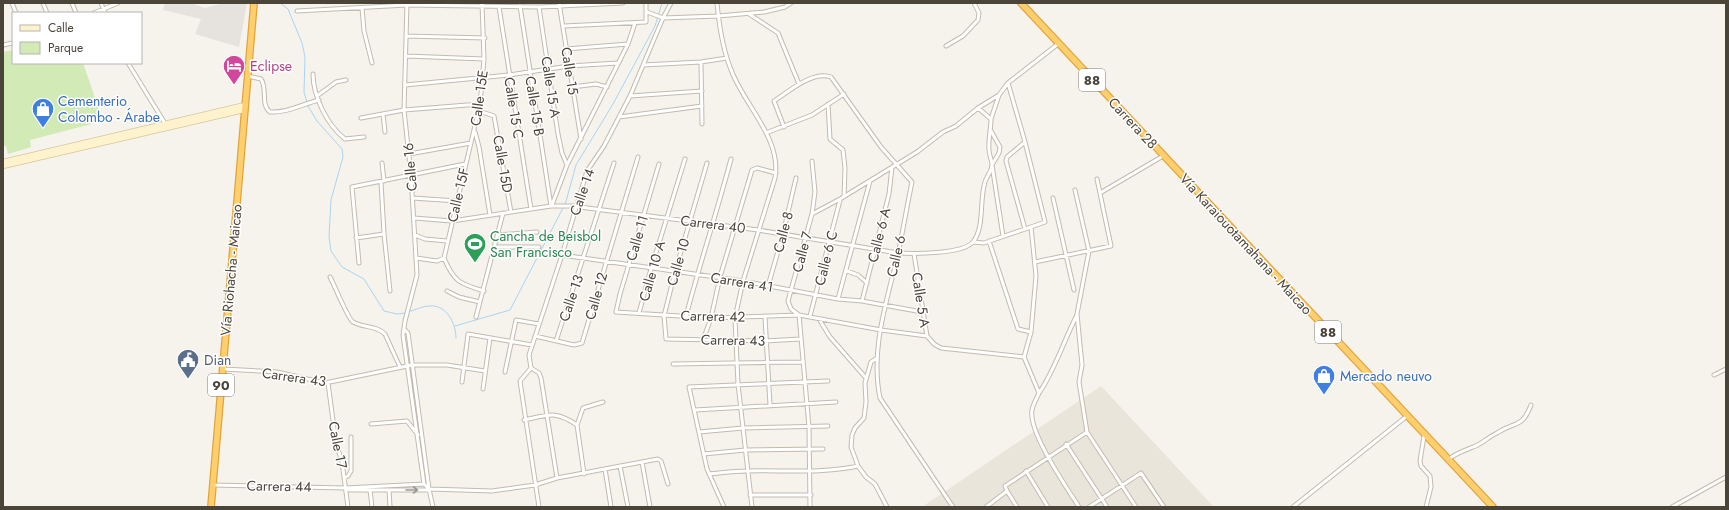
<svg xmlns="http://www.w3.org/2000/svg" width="1729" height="510" font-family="Jost,sans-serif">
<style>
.residential{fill:#eae5da}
.industrial{fill:#e6e2dd}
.green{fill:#d2eab5}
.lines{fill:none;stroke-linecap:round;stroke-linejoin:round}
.stream{stroke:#a9d4f2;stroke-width:1}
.street-casing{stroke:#c2bbae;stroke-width:5}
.secondary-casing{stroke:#d6c79b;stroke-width:6}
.highway-casing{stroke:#e0a43c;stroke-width:8}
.street{stroke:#fff;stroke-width:3}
.secondary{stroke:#fff3cd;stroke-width:4.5}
.highway{stroke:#ffcf6e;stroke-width:5.5}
.oneway{stroke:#9c9892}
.labels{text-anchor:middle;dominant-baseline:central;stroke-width:3;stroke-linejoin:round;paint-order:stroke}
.shield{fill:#fff;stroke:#817c74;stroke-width:1}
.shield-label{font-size:13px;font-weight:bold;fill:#4b4439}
.hotel-label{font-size:14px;fill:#b23c85;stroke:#fff;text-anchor:start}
.street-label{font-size:14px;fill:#4b4439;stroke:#fff}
.shop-label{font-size:14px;fill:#366cbe;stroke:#fff;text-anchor:start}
.leisure-label{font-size:14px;fill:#27864d;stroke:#fff;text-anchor:start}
.service-label{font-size:14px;fill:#4e5e75;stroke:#fff;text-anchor:start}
</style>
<rect width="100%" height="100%" fill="#f6f3ec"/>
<path class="residential" d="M1101 386 1214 507H922Z"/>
<path class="industrial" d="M165 3H190L205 8 224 3H247L239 47 195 34 201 19 163 10Z"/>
<path class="green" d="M13 50V63H83L103 121 30 140 31 147 8 154 6 146H3V52Z"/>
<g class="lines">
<path class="stream" d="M280 3 288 9 302 43 305 57 304 92 308 106 317 121 342 149 343 157 331 200 329 237 331 251 342 267 364 279 384 311 397 314 405 313
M565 205 576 165 613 104 655 26 662 3
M408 312C415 310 423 306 429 306 447 304 456 324 456 338
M455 326 510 310 563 208"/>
<g class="street-casing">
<path id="street" d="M12 3 16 13
M43 3 47 13
M72 3 76 13
M101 3 105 13
M407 3 404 110 411 175 417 275 405 321 403 335 424 484
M482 3 484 59 480 104 444 258C454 282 460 284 484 291
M559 3 581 139
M717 3C719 25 723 51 732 72 745 106 782 139 775 178L743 281 735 318 738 384 752 507
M520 6 551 206
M499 7 531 209
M539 7 558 134 562 153 567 165
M362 8 364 31 372 63
M297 11 407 5 539 7 623 3
M647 12 663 18 718 16 764 12 785 7 791 3
M94 13 118 3
M749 14 778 33 799 84
M564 26 646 22V3
M406 36 485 38
M3 45 13 43
M946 46 963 36 978 20 979 13 974 3
M566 49 628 44
M406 56 484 59
M701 62 702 124
M128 63 166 125
M643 65 701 62 727 58
M313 74C313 96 327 125 345 139L364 137
M248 76 261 79C268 89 260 104 270 112 287 113 303 104 319 100
M1008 83 1025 142
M405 85 509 75 569 66 618 63
M572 87 596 84 607 87
M317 96 336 82 346 80
M630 96 702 91
M828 104 830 139 843 150 845 168 844 197
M479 111 494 116 511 212
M383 114 385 132
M619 117 702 106
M361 118 404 110 480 104
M991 119 999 95
M784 127 774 101C788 92 813 70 831 77L881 147 912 182C907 206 903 230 898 254 887 301 870 349 880 398L953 507
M991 131 1000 147 999 153 992 165 1003 236
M475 132 479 147 490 215
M766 133 812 115 844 94
M409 154 471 143
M382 163 384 181
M707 163 675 272 664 316 666 339 765 341 800 339
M659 164 620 294 616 312 711 318 799 315 881 330 927 336
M381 182 384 234 390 291
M1075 190 1089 251 1077 314 1082 365 1079 382 1087 432 1136 507
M1100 193 1163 156
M412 198 458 201
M1053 198 1074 290
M552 205 567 165 628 44 635 23
M812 214 840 199 917 152 943 132 956 126 978 108 999 95 1008 83 1058 44
M414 218 452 221 551 206H572L758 230 898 253C914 254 963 254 973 242 985 227 979 201 985 182 986 177 992 171 992 165 992 160 989 155 989 150 988 140 991 129 991 119L978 108
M1025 229 1006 161 1007 157 1025 142 1045 222 1031 227
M415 235 425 239 447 241
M498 235 537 232
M356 238 384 234
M989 241 1018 329 1031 332
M973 242 984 243 1031 227 1036 276 1031 332 1024 357
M495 247H539
M914 254 927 336 934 344 941 348 1024 357 1039 393C1037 398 1033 404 1032 410 1028 432 1067 488 1079 507
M562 255 743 281 838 299 862 301 922 312
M416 258 437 261 444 258
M1035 262 1111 246 1097 179
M359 263 352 187 465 164
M847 271 858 275 867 283
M330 277C334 284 348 319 353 322 363 328 376 325 385 334L400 367
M768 286 783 234 796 178
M447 291 459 297 480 302
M838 299 870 181
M862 301 889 194 892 167
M639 313 651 269 685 159
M686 316C700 263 717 212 731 159
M810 316 840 200
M476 317 503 213
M765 317 770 405
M819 319 830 337 866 378
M405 330 408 333 429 489
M535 336 574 345 582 343 638 157
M703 340 711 318 720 277 752 170 757 168 776 173
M556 341 614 163
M877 358 871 362 865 383 866 402 864 418 855 428 852 435 851 447 858 466 866 477 875 484 887 507
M673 364 802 362
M531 368 529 355 562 255 587 171 604 146 630 96 663 18 671 3
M531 368 520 381 539 507
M531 368 539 373 541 378 557 478
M223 369 277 372 325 383 412 365H447L485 371
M505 372 516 320 539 324
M1714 375 1726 369
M462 382 468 334 532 345
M328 383 336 443 342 462 348 507
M483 389 490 338
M1039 393C1055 370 1064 340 1077 315
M695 410 836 402
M524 420C549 415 555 410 577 425
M371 424 407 421 418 435
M699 432 743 428 828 426
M1424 436 1420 461 1421 466 1430 476 1431 487 1426 507
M1066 444 1107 507
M704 454 745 450 823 449
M1448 460C1455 453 1464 451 1473 447 1482 444 1488 437 1497 433 1515 421 1522 429 1531 405
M642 462 658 459 661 461 668 484
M620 466 628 507
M605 469 611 507
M1026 471 1048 507
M584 474 577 425 583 408 603 402
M709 474C721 473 734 471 746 471 784 470 821 474 858 466
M344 478 348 476 351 471V437
M424 484 429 489 433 507
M213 485 345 488 424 484
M345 488 350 490H426L429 489 492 491 535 485 557 478 642 462 650 507
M370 490 372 507
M389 490 390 507
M1007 491 1017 507
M750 495H811
M724 507 707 469 689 387 828 381
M810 507 809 427 799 315 791 309 788 301 812 214 815 192 812 161
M986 507 1007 491 1005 486 1087 432
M1089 507 1141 473 1164 507
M1293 507 1407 416
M1672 507 1726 477"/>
</g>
<g class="secondary-casing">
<path id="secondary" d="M3 162 245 105
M3 166 244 110"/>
</g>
<g class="highway-casing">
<path id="highway" d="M1021 3 1493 507
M211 507 254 3"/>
</g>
<use href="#street" class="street"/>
<use href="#secondary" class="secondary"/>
<use href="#highway" class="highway"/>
</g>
<defs><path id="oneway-shaft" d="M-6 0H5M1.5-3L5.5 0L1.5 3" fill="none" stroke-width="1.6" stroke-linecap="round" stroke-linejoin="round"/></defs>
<use class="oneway" href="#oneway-shaft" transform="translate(412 490)"/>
<defs>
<g id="hotel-pin" transform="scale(1.15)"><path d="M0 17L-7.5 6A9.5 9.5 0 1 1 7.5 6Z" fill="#d1479c" stroke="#fff"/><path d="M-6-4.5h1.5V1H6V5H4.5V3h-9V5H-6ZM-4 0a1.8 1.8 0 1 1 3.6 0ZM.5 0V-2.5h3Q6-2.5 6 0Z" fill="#fff"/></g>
<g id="shop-pin" transform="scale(1.15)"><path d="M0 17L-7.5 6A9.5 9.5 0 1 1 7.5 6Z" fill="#3f7fe0" stroke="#fff"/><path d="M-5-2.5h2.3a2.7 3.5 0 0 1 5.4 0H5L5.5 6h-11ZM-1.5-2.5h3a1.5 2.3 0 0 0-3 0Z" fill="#fff"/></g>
<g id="stadium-pin" transform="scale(1.15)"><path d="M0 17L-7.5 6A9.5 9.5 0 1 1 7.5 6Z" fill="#2e9e5b" stroke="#fff"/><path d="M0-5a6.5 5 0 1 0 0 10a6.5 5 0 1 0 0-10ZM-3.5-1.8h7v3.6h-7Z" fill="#fff"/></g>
<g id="civic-pin" transform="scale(1.15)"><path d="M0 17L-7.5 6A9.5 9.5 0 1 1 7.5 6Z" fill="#5c6f8a" stroke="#fff"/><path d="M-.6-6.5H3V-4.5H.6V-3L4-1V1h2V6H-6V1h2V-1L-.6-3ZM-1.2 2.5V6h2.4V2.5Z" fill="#fff"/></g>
</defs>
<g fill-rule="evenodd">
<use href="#hotel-pin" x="234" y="66"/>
<use href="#shop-pin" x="43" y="109"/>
<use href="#stadium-pin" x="475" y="244"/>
<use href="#civic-pin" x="188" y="360"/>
<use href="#shop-pin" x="1324" y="376"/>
</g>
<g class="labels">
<g class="shield">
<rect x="1079" y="69" width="26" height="22" rx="3"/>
<rect x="1315" y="321" width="26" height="22" rx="3"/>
<rect x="208" y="374" width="26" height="22" rx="3"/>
</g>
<g class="shield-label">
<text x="1092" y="80">88</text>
<text x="1328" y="332">88</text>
<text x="221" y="385">90</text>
</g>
<g class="hotel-label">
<text x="250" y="66">Eclipse</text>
</g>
<g class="street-label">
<text transform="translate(570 71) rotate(81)">Calle 15</text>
<text transform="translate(551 87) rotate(81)">Calle 15 A</text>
<text transform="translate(479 98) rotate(-82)">Calle 15E</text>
<text transform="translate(535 106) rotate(81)">Calle 15 B</text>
<text transform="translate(514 108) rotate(81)">Calle 15 C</text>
<text transform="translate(1133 123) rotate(47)">Carrera 28</text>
<text transform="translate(503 164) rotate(80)">Calle 15D</text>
<text transform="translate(410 167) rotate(-95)">Calle 16</text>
<text transform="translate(582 192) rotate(-71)">Calle 14</text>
<text transform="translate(458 195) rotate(-77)">Calle 15F</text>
<text transform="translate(713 224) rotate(7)">Carrera 40</text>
<text transform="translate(783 232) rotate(-75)">Calle 8</text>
<text transform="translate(879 235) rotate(-76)">Calle 6 A</text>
<text transform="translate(637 238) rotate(-74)">Calle 11</text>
<text transform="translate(1246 244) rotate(47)">Vía Karaiouotamahana - Maicao</text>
<text transform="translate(802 252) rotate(-75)">Calle 7</text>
<text transform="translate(896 256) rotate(-77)">Calle 6</text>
<text transform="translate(826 258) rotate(-76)">Calle 6 C</text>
<text transform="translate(678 262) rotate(-74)">Calle 10</text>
<text transform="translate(231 270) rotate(-85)">Vía Riohacha - Maicao</text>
<text transform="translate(652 271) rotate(-74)">Calle 10 A</text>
<text transform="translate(742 282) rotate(9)">Carrera 41</text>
<text transform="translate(596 296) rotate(-74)">Calle 12</text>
<text transform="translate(571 298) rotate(-71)">Calle 13</text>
<text transform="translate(921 300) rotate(81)">Calle 5 A</text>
<text transform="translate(713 316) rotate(1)">Carrera 42</text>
<text transform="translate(733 340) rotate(1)">Carrera 43</text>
<text transform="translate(294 377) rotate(8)">Carrera 43</text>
<text transform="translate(338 445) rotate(79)">Calle 17</text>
<text transform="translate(279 486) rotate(1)">Carrera 44</text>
</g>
<g class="shop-label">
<text x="58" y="101">Cementerio<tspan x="58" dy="16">Colombo - Árabe</tspan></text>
<text x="1340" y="376">Mercado neuvo</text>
</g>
<g class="leisure-label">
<text x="490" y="236">Cancha de Beisbol<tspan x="490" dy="16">San Francisco</tspan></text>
</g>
<g class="service-label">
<text x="204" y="360">Dian</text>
</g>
</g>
<rect width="1729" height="510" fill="none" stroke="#4b4439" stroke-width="8"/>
<rect x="12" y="12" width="130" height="52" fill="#ffffff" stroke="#b7b4b0"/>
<rect x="20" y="25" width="20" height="6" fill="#fff3cd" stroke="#b7b4b0"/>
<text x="48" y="32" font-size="12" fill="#4b4439">Calle</text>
<rect x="20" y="42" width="20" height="12" fill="#d2eab5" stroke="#b7b4b0"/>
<text x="48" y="52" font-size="12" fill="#4b4439">Parque</text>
</svg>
